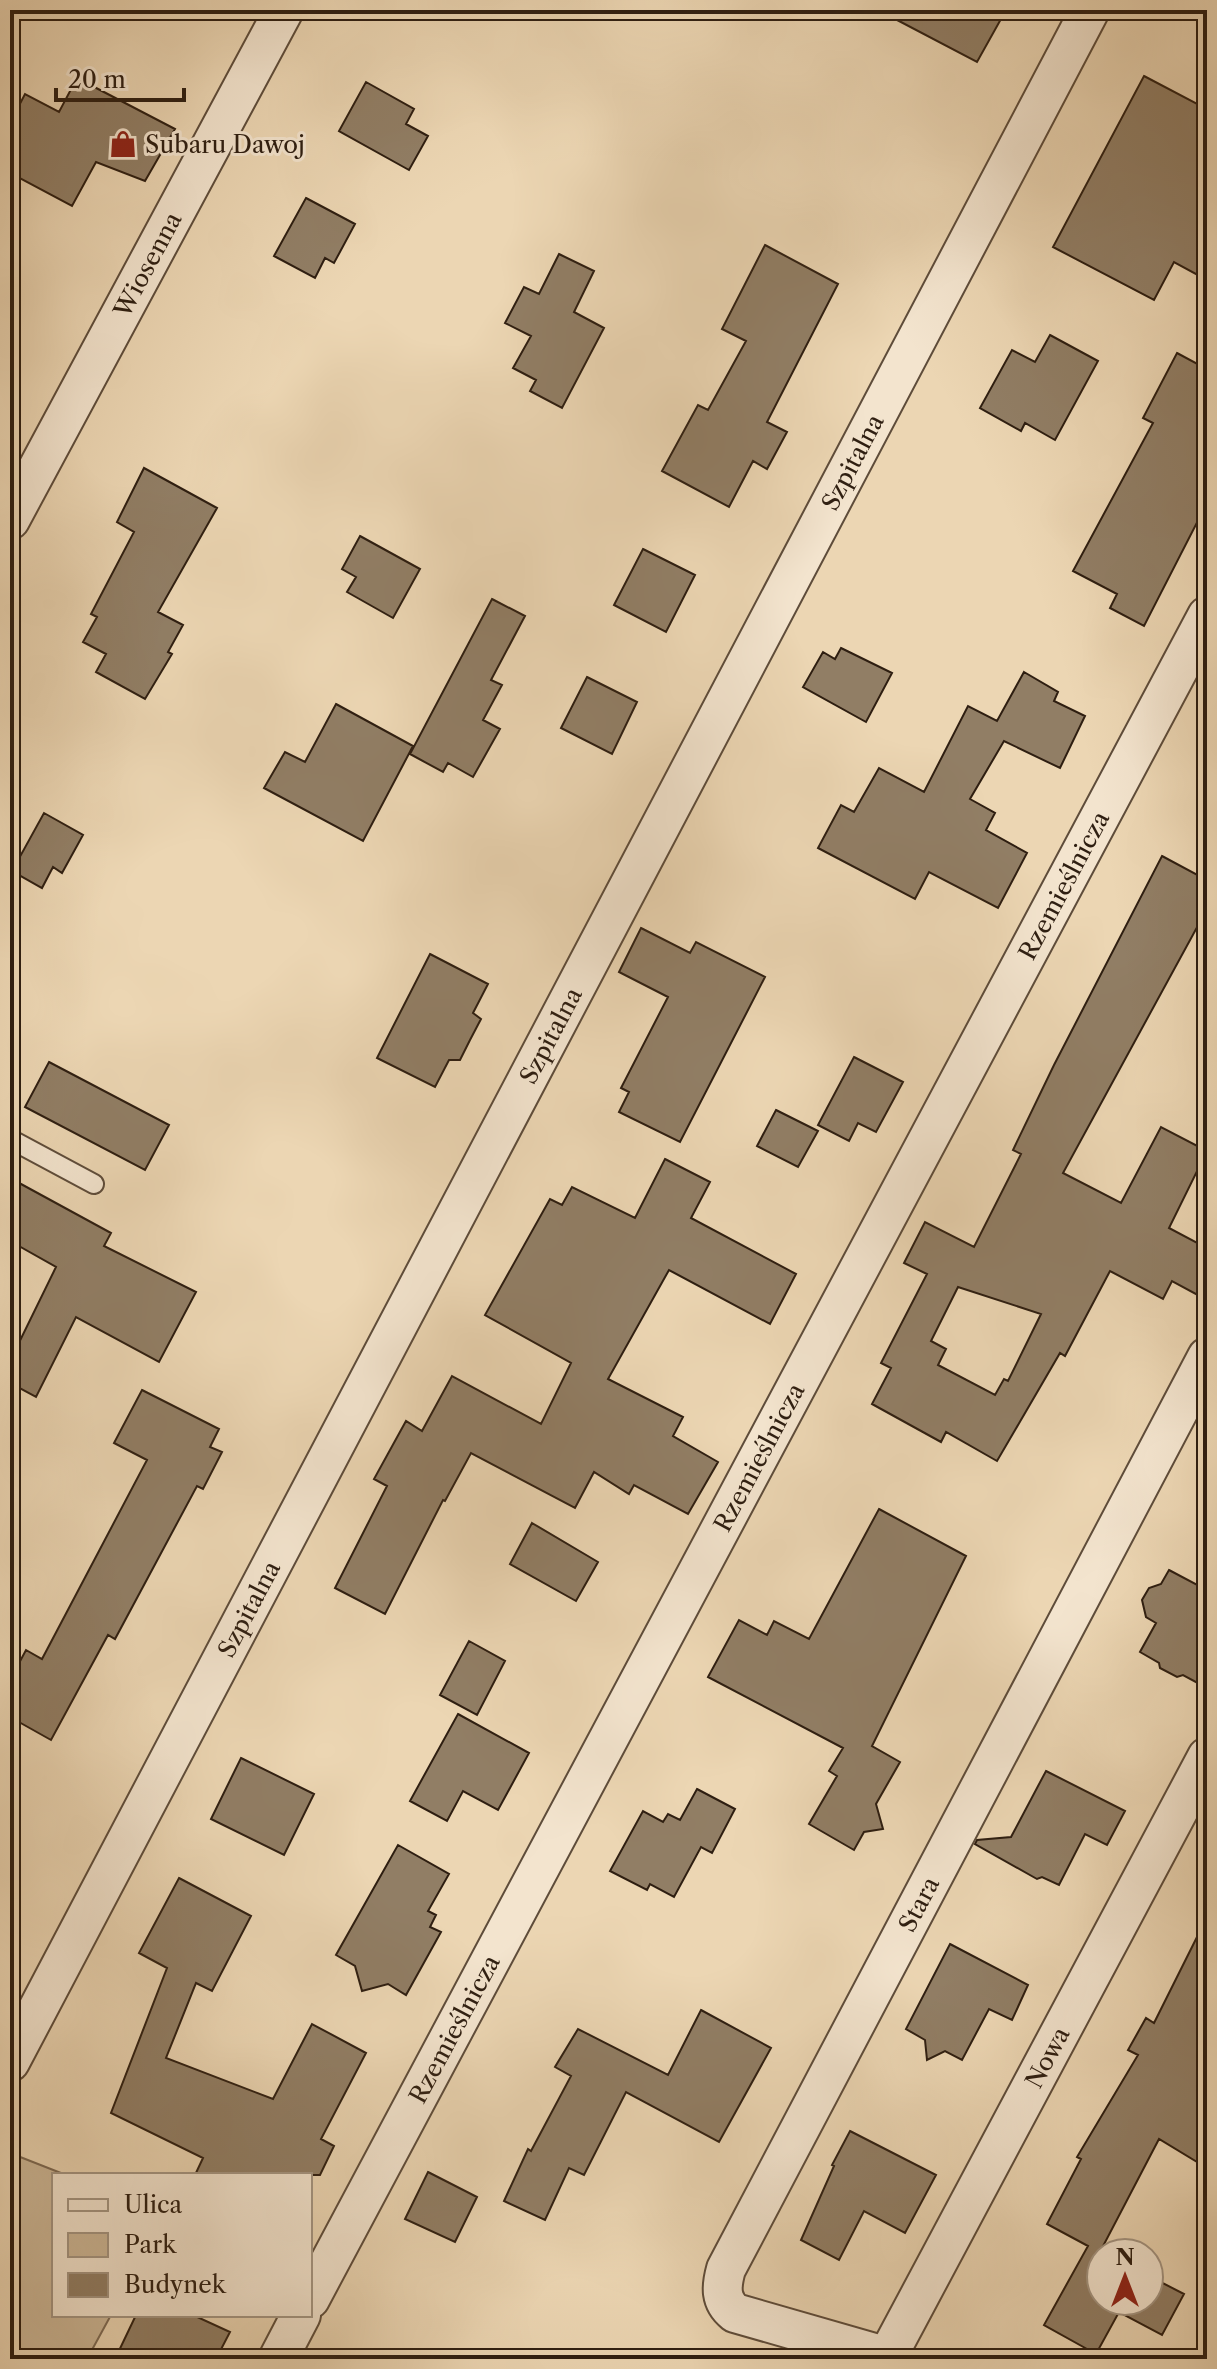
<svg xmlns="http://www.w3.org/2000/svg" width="1217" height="2369" font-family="'Libre Caslon Text',serif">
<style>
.green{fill:#ccb797;stroke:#7d6a54;stroke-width:2}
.building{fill:#917e65;stroke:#2e1e11;stroke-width:2;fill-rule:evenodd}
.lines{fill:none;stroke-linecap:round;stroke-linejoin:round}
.lane-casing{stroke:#5e4c3a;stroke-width:22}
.street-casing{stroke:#5e4c3a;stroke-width:42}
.lane{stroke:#f3e4ce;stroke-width:18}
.street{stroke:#f3e4ce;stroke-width:38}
.labels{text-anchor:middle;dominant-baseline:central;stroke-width:6;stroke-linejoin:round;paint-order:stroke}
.poi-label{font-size:24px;fill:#2e1e11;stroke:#f3e4ce;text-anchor:start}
.street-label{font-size:24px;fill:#2e1e11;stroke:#f3e4ce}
</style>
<rect width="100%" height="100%" fill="#ecd6b3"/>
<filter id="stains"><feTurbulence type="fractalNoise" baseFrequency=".0025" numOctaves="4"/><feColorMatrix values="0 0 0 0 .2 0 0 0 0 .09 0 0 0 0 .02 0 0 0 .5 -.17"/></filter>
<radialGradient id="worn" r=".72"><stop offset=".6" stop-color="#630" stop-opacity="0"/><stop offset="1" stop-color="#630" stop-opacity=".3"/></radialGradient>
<path class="green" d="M10 2153 66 2175H54V2315H111L87 2359H10Z"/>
<path class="building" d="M878 10H1006L977 62Z
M1144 76 1207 109V280L1174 262 1154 300 1053 247Z
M77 78 175 129 145 181 96 162 72 206 10 173V123L25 94 59 112Z
M366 82 414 109 406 124 428 136 409 170 339 131Z
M306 198 355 224 334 263 325 258 315 278 274 256Z
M765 245 838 284 767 422 787 432 767 469 753 461 729 507 662 471 698 405 708 410 746 341 722 329Z
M559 254 594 271 574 312 604 328 562 408 530 391 536 380 513 368 531 336 505 323 524 287 539 294Z
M1050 335 1098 361 1055 440 1025 423 1021 431 980 408 1012 350 1035 362Z
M1177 353 1207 369V503L1144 626 1110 608 1117 594 1073 571 1153 423 1143 418Z
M144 468 217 508 158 612 183 625 168 652 172 654 145 699 96 672 106 654 83 642 97 617 91 614 134 532 117 522Z
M360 536 420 569 393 618 347 592 356 577 342 569Z
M643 549 695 575 666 632 614 605Z
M492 599 525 616 491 680 502 685 483 720 500 729 473 777 448 763 443 772 410 754Z
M841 648 892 673 866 722 803 687 823 652 835 659Z
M1024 672 1058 692 1054 701 1085 716 1060 768 1004 741 970 799 995 813 986 830 1027 853 998 908 929 872 915 899 818 848 841 805 854 812 879 768 924 792 968 706 997 721Z
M587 677 637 702 612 754 561 728Z
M336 704 413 746 363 841 264 788 285 752 305 762Z
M44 813 83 835 62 873 53 867 42 888 12 871Z
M1162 856 1207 880V909L1063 1173 1121 1203 1161 1127 1207 1151 1169 1228 1207 1248V1300L1172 1281 1163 1299 1110 1271 1065 1356 1060 1353 997 1461 946 1432 941 1442 872 1404 891 1368 881 1363 927 1274 904 1263 925 1222 974 1247 1021 1154 1013 1150 1054 1065ZM958 1287 1041 1314 1008 1381 1004 1379 995 1395 938 1365 946 1349 931 1341Z
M641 928 690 953 696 942 765 977 680 1142 619 1112 629 1092 621 1088 668 997 619 972Z
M430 954 488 984 473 1013 481 1019 470 1040 460 1060H449L435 1087 377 1058Z
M854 1057 903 1082 876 1132 858 1123 849 1141 818 1125Z
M49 1062 169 1125 145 1170 25 1107Z
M776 1110 818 1131 798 1167 757 1146Z
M665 1159 710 1182 691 1218 796 1274 770 1324 669 1270 608 1379 683 1417 673 1436 718 1462 688 1514 634 1485 629 1494 594 1472 575 1508 471 1453 445 1501 443 1500 385 1614 335 1588 387 1486 374 1479 406 1421 422 1431 452 1376 541 1424 571 1363 485 1315 550 1199 562 1205 572 1187 635 1218Z
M10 1178 111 1233 104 1246 196 1292 159 1362 76 1317 36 1397 10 1383V1361L56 1267 10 1241Z
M142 1390 219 1429 210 1447 222 1452 203 1489 197 1486 115 1639 108 1635 51 1740 10 1717V1680L26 1650 42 1659 147 1460 114 1443Z
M879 1509 966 1556 872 1746 900 1762 876 1804 883 1829 864 1832 854 1850 809 1824 837 1776 829 1771 843 1748 708 1677 739 1620 767 1635 774 1621 809 1639Z
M532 1523 598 1562 576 1601 510 1564Z
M1169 1570 1207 1590V1688L1183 1675 1177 1677 1160 1668 1159 1663 1140 1652 1156 1623 1146 1617 1142 1600 1149 1588 1161 1584Z
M469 1641 505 1661 477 1715 440 1695Z
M458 1714 529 1753 498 1810 463 1791 447 1821 410 1801Z
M241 1758 314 1794 284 1855 211 1819Z
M1046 1771 1125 1811 1107 1845 1085 1834 1059 1885 1042 1877 1037 1879 975 1844 977 1840 1011 1837Z
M697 1789 735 1809 712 1853 701 1847 674 1897 650 1884 647 1890 610 1871 643 1811 663 1822 668 1814 680 1820Z
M398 1845 449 1874 428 1911 436 1915 430 1927 441 1932 406 1995 388 1984 362 1991 355 1966 336 1955Z
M179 1878 251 1916 212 1991 196 1983 166 2058 273 2099 312 2024 366 2053 321 2139 334 2146 320 2175H195L203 2158 111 2113 167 1968 139 1953Z
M1207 1917V2168L1159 2139 1101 2250 1107 2253H1101V2301H1149V2276L1184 2294 1162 2335 1119 2312 1096 2354 1044 2325 1088 2246 1047 2224 1081 2159 1077 2157 1138 2055 1128 2050 1146 2018 1154 2023Z
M950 1944 1028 1985 1012 2020 989 2009 962 2060 945 2051 927 2060 925 2040 906 2029Z
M701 2010 771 2048 719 2142 626 2092 584 2175 569 2168 545 2220 504 2201 528 2149 531 2151 571 2076 555 2067 578 2029 668 2075Z
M850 2131 936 2175 905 2233 864 2211 839 2260 801 2240 834 2166 832 2165Z
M428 2172 477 2197 455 2242 405 2219Z
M136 2315H193L230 2332 216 2359H115Z"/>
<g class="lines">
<g class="lane-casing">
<path id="lane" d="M10 1139 94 1184"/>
</g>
<g class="street-casing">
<g id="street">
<path id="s1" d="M10 520 284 10"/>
<path id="s2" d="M10 2062 1090 10"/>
<path id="s3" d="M310 2299 1207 616"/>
<path id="s4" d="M888 2357 735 2313C720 2301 721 2287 726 2269L1207 1357"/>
<path d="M278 2359 301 2315"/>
<path id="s5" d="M886 2359 1207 1757"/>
</g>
</g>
<use href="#lane" class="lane"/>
<use href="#street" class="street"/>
</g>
<defs>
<g id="shop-bare" transform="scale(2.16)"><path d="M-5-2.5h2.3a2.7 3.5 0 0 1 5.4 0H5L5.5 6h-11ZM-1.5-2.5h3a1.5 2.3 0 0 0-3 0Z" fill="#8f2418" stroke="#f3e4ce" stroke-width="2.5" paint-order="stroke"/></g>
</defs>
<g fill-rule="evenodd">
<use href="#shop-bare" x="123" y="144"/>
</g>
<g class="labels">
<g class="poi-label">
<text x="145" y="144">Subaru Dawoj</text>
</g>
<g class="street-label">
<text stroke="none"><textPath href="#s1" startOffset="290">Wiosenna</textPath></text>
<text stroke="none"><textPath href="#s2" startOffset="1808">Szpitalna</textPath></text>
<text stroke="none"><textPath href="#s3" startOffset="1602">Rzemieślnicza</textPath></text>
<text stroke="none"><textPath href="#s2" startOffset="1160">Szpitalna</textPath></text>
<text stroke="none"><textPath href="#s3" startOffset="954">Rzemieślnicza</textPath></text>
<text stroke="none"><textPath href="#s2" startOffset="512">Szpitalna</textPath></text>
<text stroke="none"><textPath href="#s4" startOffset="620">Stara</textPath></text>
<text stroke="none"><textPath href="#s3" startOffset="306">Rzemieślnicza</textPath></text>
<text stroke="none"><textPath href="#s5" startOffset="342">Nowa</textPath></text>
</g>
</g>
<rect width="1217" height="2369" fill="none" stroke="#ecd6b3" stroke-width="40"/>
<rect x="12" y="12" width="1193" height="2345" fill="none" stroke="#2e1e11" stroke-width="4"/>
<rect x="20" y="20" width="1177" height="2329" fill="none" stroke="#2e1e11" stroke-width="2"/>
<rect x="52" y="2173" width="260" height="144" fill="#f3e4ce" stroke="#a49582" stroke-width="2"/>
<rect x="68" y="2199" width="40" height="12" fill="#f3e4ce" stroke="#a49582" stroke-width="2"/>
<text x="124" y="2213" font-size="24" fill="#2e1e11">Ulica</text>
<rect x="68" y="2233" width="40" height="24" fill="#ccb797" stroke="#a49582" stroke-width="2"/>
<text x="124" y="2253" font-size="24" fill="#2e1e11">Park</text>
<rect x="68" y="2273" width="40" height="24" fill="#917e65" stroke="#a49582" stroke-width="2"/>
<text x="124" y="2293" font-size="24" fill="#2e1e11">Budynek</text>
<g transform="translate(1125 2277)"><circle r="38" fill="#f3e4ce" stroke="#a49582" stroke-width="2"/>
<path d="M0-6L14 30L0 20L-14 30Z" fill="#8f2418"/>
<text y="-12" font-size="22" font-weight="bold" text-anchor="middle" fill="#2e1e11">N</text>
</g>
<path d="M56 88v12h128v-12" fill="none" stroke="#2e1e11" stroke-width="4"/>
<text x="68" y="88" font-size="24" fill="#2e1e11" stroke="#f3e4ce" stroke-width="6" paint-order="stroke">20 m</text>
<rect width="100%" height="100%" filter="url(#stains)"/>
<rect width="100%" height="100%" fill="url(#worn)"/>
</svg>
